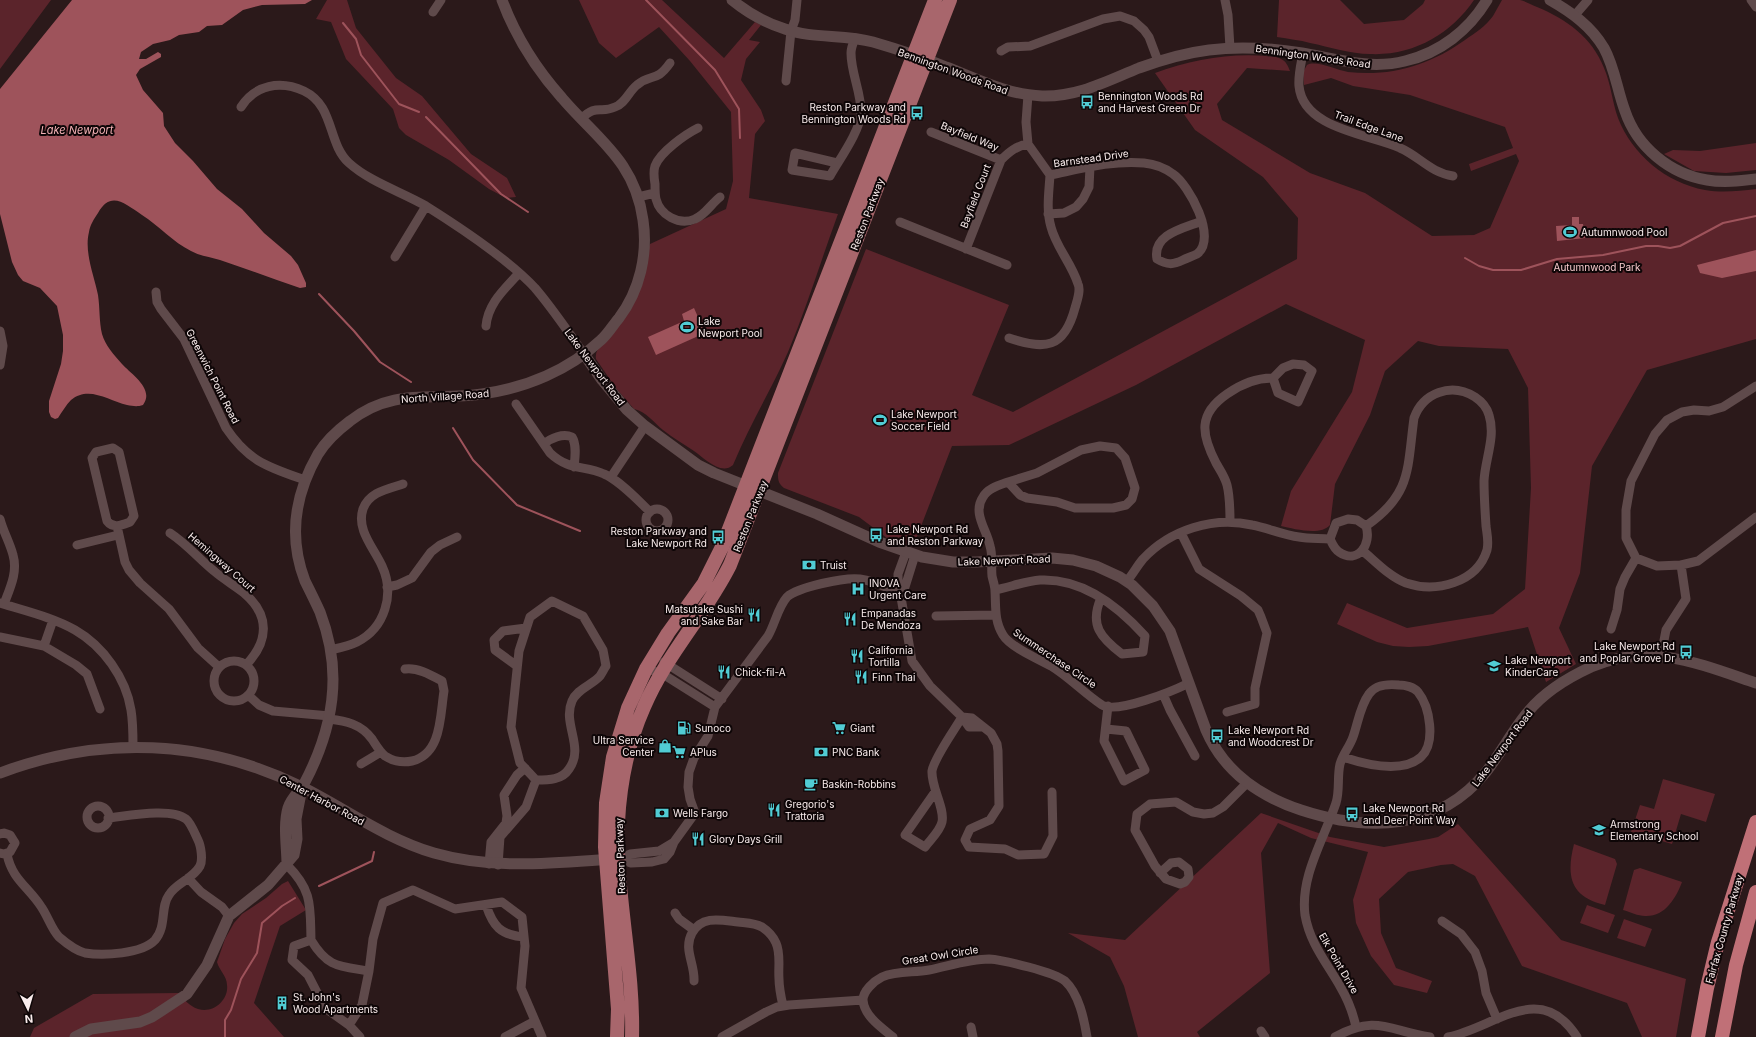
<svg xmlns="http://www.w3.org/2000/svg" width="1756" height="1037" font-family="Inter,sans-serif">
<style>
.green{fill:#5b242b}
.water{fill:#9e535b}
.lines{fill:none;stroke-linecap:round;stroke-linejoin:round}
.stream{stroke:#9e535b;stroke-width:2}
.minor{stroke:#5f4a4b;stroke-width:9}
.tertiary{stroke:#5f4a4b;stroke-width:11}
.primary{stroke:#a8666c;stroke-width:14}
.trunk{stroke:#c07077;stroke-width:14}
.labels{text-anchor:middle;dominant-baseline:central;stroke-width:4;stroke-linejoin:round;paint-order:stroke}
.street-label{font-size:10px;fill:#f9ecec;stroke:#0e0607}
.poi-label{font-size:10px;fill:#f9ecec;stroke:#0e0607;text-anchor:start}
.park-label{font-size:10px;fill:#f7cacd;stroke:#0e0607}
.water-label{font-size:11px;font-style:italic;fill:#f2b1b5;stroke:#0e0607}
</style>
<rect width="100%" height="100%" fill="#2b191a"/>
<path class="green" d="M0 0H51L0 69Z
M327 0H347L356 28 396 78 422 96 471 154 507 178 516 197 506 198 489 189 449 160 406 135 399 128 393 109 346 59 331 22 316 19Z
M579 0H662L724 58 755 22 761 25 749 40 760 42 746 59 741 80 761 110 765 121 755 134 749 198 838 214C821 260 807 307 788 352 771 390 749 426 733 465 721 476 704 458 694 451 684 444 673 438 663 430 654 423 646 411 634 409L615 387 596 359C594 347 606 344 611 335 625 305 637 274 650 244L726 209 733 181 731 112 690 61 659 27 616 58 599 43Z
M1279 0H1340L1364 24 1404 20 1423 4 1425 0H1474C1451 34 1413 56 1370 54 1350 54 1330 47 1310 43 1300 40 1288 39 1277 37Z
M1502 0C1508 0 1514 0 1520 0 1525 1 1532 5 1537 7 1566 19 1592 37 1604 68 1611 84 1612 101 1618 118 1632 154 1666 183 1705 190 1722 193 1739 191 1756 189V339L1647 370 1592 466 1580 573 1559 628 1576 664 1546 682 1528 627 1428 646 1409 647 1393 646 1377 642 1337 624 1347 603 1407 628 1493 614 1525 589 1531 488 1528 388 1508 349 1439 346 1418 341 1385 371 1370 415 1335 484 1330 525C1321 536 1294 529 1281 526L1291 491 1352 392 1365 340 1286 304 1136 385 1009 445 952 446 913 547 887 538 859 517 784 488C778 483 778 480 778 473L866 249 1009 305 972 395 1013 412 1297 259 1298 218 1263 177 1195 130 1155 73C1191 60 1228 53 1266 56 1270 57 1277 56 1281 59 1286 61 1288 66 1290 71L1247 68 1217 104 1222 120 1310 173 1365 193 1432 236 1474 235 1490 228 1519 161 1516 154 1471 171 1469 164 1513 148 1505 127 1410 95 1353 86 1331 78 1304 85 1303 72 1307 65C1316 60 1336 70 1348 72 1391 77 1430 65 1465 40 1475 33 1486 26 1493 16 1496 11 1499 5 1502 0Z
M1756 143V170L1726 173 1694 171 1664 154 1673 150 1700 151Z
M1663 779 1715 794 1706 822 1681 814 1672 844 1631 832 1640 805 1654 809Z
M1261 813 1330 837 1384 847 1429 839 1438 837 1458 824 1561 940 1686 979 1676 1037H1642L1627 1003 1522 966 1475 876 1453 864 1441 865 1408 872 1379 899 1381 933 1396 968 1432 981 1427 993 1394 985 1371 956 1356 923 1353 900 1368 852 1311 838 1278 823 1261 853 1270 973 1197 1032 1200 1037H1138L1124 986 1110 957 1068 933 1125 940Z
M1574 844 1615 859 1617 864 1605 905C1570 897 1566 876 1574 844Z
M1640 868 1682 882C1676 898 1665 917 1645 916 1638 916 1630 912 1623 910L1634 870Z
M288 881 306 910 280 926 254 1003 284 1037H30L34 1028 93 994 179 993C184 999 189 1006 198 1009 213 1014 229 1000 227 985 227 976 219 970 217 962L225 939 234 923 242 914 266 898 282 884Z
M1587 905 1615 915 1608 933 1580 923Z
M1624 919 1652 929 1645 947 1617 938Z"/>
<path class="water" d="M72 0H312L305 4 262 5 243 10 222 25 207 26 199 32 179 35 170 40 153 44 141 52 139 59H146L158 52 161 54V57L140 69 136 75 143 90 163 113 164 126 175 143 193 161 217 189 242 209 264 233 291 256 298 265 306 283V287L300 288C273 279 247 269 220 260 210 257 200 256 191 251 173 242 159 226 142 215 125 204 111 190 98 213 94 219 90 225 89 232 84 252 94 275 98 295 100 308 99 321 102 334 105 345 114 355 122 364 131 374 155 389 143 405 137 407 133 406 127 405 109 401 89 385 71 400 66 405 62 412 58 418L55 419 51 417 49 412V401L61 364 63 351V335L57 306 40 288 23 281 18 275 12 262 0 214V89Z
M1572 217H1579V224H1583L1585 238 1557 241 1556 226 1572 225Z
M1756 250V271L1722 278 1700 273 1697 265Z
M694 308 705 333 656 355 648 337 684 321 682 314Z"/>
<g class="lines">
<path class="stream" d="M646 0 715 70 739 109 740 138
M343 23 356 39 361 55 399 104 419 112
M426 117 501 194 528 212
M1465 258 1479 266 1493 270H1521L1557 259 1603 255 1646 246H1658L1670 248 1680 246 1723 223 1756 216
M319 294 354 331 380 362 411 382
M453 428 473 460 517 505 580 531
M319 886 372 861 374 852
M225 1037V1020L231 1010 241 979 257 953 262 923 282 906 295 898"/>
<path class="minor" d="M1225 0 1228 15 1230 48
M1751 0 1756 7
M433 12 441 0
M1575 15 1588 0
M1001 51 1008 47 1030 46 1103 19 1120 16 1134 21 1144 30 1149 37 1158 61
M1303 53C1301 64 1298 75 1299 86 1303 129 1369 134 1400 148 1419 156 1431 173 1453 176
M786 81 791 31 795 20 797 0
M1028 95 1026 122 1028 144 1050 175
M241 107C255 85 280 80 304 91 335 106 327 143 349 163 370 182 402 192 426 206 461 228 507 258 535 288 553 309 568 332 584 354
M581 119C597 103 600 114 615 107 625 104 629 91 637 85 651 73 656 83 670 63
M698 128C686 134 660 152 655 166 653 172 654 178 655 184 655 189 655 195 656 199 660 215 679 226 695 219 705 215 711 204 720 197
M931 132 1001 160
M837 163 795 153 792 170 830 176C839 160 861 130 861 112 861 92 851 73 851 53 851 49 853 43 855 38
M1050 175C1080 169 1113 160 1144 163 1154 164 1165 168 1173 174 1189 185 1218 238 1197 254 1193 256 1187 258 1183 260 1173 265 1167 265 1157 259 1152 234 1185 228 1202 221
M638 197 655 193
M1048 214 1064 213 1076 207 1083 199 1089 187 1090 167
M900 222 1007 265
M966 249 1001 160C1009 152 1016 146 1028 144
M395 257 426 206
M156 292 157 302 161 309 184 339 226 428C249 462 268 467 305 480
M486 326C488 303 505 289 519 273
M0 331 3 346 0 365
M1009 338C1045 350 1064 349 1075 308 1077 301 1081 290 1078 284 1072 264 1056 247 1051 227 1046 210 1049 192 1050 175
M1293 364 1304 365 1312 371 1298 402 1278 393 1273 378 1283 368Z
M516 404 550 453C569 471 584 465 604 474 619 480 638 500 650 512
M544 444C551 438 563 433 572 437 577 445 575 458 574 467
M1100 446 1116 448 1125 458 1135 488 1132 499 1126 505 1113 508H1075L1057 502 1027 498 1020 495 1008 482 1037 473 1081 450Z
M113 448 119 452 134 516 130 522C122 525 113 529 107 521L92 458 96 452Z
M611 477 645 426
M1008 482C1000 485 988 488 983 497 972 513 987 530 990 546 993 555 991 566 992 576 993 581 995 586 995 591 996 606 994 621 1003 635 1010 647 1038 659 1051 666 1069 677 1084 693 1102 705 1117 714 1173 691 1189 683
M646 520a11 11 0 1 1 22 0a11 11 0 1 1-22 0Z
M0 519C3 531 10 543 13 555 18 572 10 588 4 604
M1348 519 1357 520 1366 526C1372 544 1358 565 1339 552 1334 549 1332 543 1330 539L1336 523Z
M1230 522C1230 509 1230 497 1227 485 1225 477 1220 470 1216 463 1201 434 1198 414 1227 394 1241 384 1256 378 1273 378
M117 526 125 562 129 570 140 583 169 609 198 648 219 667
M170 533C188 545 198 558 214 571 223 579 234 585 244 593 270 615 269 641 246 665
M1181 533 1199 569 1241 596 1258 610 1261 617 1267 633 1255 688V704L1227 712
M77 545 118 535
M1363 551C1376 562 1390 577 1406 583 1436 593 1477 583 1487 550 1489 542 1487 534 1486 526 1485 511 1484 496 1484 481 1485 459 1496 437 1489 415 1487 408 1481 401 1475 397 1451 382 1423 393 1414 418 1407 469 1412 494 1366 526
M906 552 898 574V580L912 661 930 686 962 717 969 727H981
M1636 558 1657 566 1681 565
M1127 581C1133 574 1137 566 1143 559 1170 530 1213 516 1252 525 1268 528 1283 535 1299 537 1309 539 1320 538 1330 539
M387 587 397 585 412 578 431 552 440 545 457 537
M995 590C1010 587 1026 581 1040 580 1082 578 1119 607 1145 636L1143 652 1122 654C1101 638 1089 625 1101 598
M900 593 905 587 915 555
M552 601 583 616 603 650 606 666C604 669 602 673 600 676 592 685 577 689 572 701 562 724 585 747 569 769 562 780 549 780 536 780L520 763 511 727 519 651 530 617Z
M0 603C25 611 52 617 75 630 103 646 126 678 131 710 133 722 133 734 133 746
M936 616 996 615
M1611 629 1617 610 1620 589 1625 577 1636 558 1626 538V510L1631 481 1655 434 1667 420 1682 412 1694 410 1709 411 1723 407 1756 386
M0 637 44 646 76 665 87 674 100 709
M44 646 53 620
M330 650C339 648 349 646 357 642 385 628 395 594 382 566 374 548 356 530 363 509 369 492 388 489 403 484
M1661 656 1666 630 1686 599 1681 565 1698 561 1756 517
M214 681a20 20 0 1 1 40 0a20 20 0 1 1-40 0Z
M664 662 722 699
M517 666 495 650 494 640 503 631 526 628
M646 669 661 673 715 707
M1163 694 1170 710 1195 756
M248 695 259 705 273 711 330 716
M962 717 972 718 991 733 997 744 998 751 999 806 990 820 970 829 965 840 969 847 1005 849 1018 855 1044 854 1053 836 1052 792
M329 719C346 721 361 724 372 739 376 745 379 751 385 756 393 761 403 763 412 761 442 754 440 715 444 691L442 681C431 675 417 667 405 669
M1106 729 1126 731 1145 770 1124 781 1104 741 1108 706
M1343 757C1364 764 1402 774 1421 757 1436 743 1430 707 1418 692 1414 687 1405 685 1399 685 1389 684 1375 685 1369 694 1360 706 1358 723 1353 737 1350 746 1343 754 1340 764 1337 777 1340 790 1336 803 1324 839 1300 876 1305 915 1310 944 1327 963 1341 988 1348 1000 1353 1013 1356 1027
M361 764 381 752
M935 792 905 835 925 847C931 839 940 831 942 822 945 808 931 787 932 771 934 758 955 729 962 717
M87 817a11 11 0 1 1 22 0a11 11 0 1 1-22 0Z
M0 834 4 833 10 835 15 843 10 852 4 854 0 853
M674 842 659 851 630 854 619 859 631 863 652 862 664 859 670 852 674 842 695 813 690 799 688 787 689 772 694 758 708 736 715 707 768 636C775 624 778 607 787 597 798 587 845 577 860 579 874 581 888 588 900 593
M7 854C12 880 29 887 42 908 48 917 52 930 59 937 66 943 77 951 85 953 103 956 142 954 155 940 167 926 160 907 169 895 176 883 193 879 200 866 203 860 201 846 198 840 195 834 191 823 186 819 171 807 127 816 108 818
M489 864 491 842 506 823 507 816 504 795 517 775 525 768
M287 865C313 891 310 906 311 940L294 946 292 960 308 975 325 1008 349 1025 360 1037
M498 865 500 837 526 807 536 780
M1160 873 1171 863 1179 862 1188 869 1189 877 1185 882 1180 884 1166 879 1155 866 1135 830 1137 814 1150 804 1176 802 1193 812 1204 814 1213 813 1223 807 1247 783
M188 878 201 892 222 907 229 916
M486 905C493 926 500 935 524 937
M675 913 679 919 694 930
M1442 921 1461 934 1475 952 1482 971 1486 993 1497 1019
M311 940C328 968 339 966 369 971
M694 981C695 964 683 949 692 933 702 915 721 920 738 922 746 923 755 923 762 927 768 931 773 936 776 943 781 954 778 966 779 979 779 988 781 997 783 1006
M349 1025 362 1005 369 971 373 939 383 903 413 890 455 909 502 902 522 917 525 946 521 988 542 1037
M971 1027 973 1037
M1261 1031 1265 1037
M505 1037 535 1021
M722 1037 766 1012 777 1007 789 1005 863 1000
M893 1037C882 1028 864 1016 863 1000 863 991 874 981 882 977 897 970 914 973 929 970 949 966 969 959 989 959 1004 960 1054 972 1065 981 1079 994 1084 1019 1087 1037
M1335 1037C1377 1014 1389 1031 1430 1037
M1448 1037C1494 1028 1540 979 1577 1037"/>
<path class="tertiary" d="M732 0C748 13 766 23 785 29 813 39 844 34 873 42 897 49 922 57 946 67 977 79 1008 95 1042 96 1078 97 1107 81 1139 68 1161 60 1185 53 1209 50 1240 46 1271 48 1302 53 1337 59 1370 70 1405 61 1440 53 1469 30 1487 0
M1550 0C1571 12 1591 26 1604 48 1615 68 1617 90 1625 111 1637 147 1670 174 1707 180 1723 183 1740 181 1756 179
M584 354 602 380 627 410 645 426 698 465 714 473 817 514 879 542 922 557 953 562H976L1052 558 1073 560 1096 566 1120 577 1132 585 1153 606 1170 631 1206 730C1224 772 1259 796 1301 810 1368 832 1438 831 1486 772 1501 753 1512 731 1527 713 1544 692 1567 678 1591 667 1650 642 1700 664 1756 683
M0 773C101 735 205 739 302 787 346 809 386 839 434 853 493 870 552 863 613 859
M287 865C287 847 283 826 288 808 291 798 299 792 304 784 321 752 333 716 333 679 333 656 328 633 320 612 315 601 310 591 305 581 288 537 295 494 318 454 326 441 338 430 350 421 393 387 433 401 482 394 526 388 569 370 601 340 608 334 613 325 619 318 640 290 648 254 643 220 635 161 597 139 562 98 537 70 515 35 502 0
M75 1037 91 1029 140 1022 152 1017 187 994 207 965 229 916 268 885 294 855 297 839 296 819 302 788"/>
<path class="primary" d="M617 1037 618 1009 605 847 606 803 613 757 628 708 646 669 668 633 704 583 722 547 935 0
M632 1037C634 965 615 894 618 822 620 783 628 743 644 707 666 655 705 615 730 565L950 0"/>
<path class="trunk" d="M1698 1037 1707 988 1718 942 1756 822
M1722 1037 1736 965 1756 892"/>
</g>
<defs>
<g id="bus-bare" transform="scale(1.08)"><path d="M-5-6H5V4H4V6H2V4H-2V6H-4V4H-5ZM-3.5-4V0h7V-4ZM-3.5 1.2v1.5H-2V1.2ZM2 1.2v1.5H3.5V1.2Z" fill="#51ccd4" stroke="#0e0607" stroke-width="2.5" paint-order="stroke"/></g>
<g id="stadium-bare" transform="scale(1.08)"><path d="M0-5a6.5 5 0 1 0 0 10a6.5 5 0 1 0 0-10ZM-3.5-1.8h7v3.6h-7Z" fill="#51ccd4" stroke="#0e0607" stroke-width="2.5" paint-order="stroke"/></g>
<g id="bank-bare" transform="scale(1.08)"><path d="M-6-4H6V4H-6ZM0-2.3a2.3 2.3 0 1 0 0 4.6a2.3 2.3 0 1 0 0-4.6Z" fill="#51ccd4" stroke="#0e0607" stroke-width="2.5" paint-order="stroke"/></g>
<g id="hospital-bare" transform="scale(1.08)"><path d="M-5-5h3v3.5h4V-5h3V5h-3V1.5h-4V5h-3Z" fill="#51ccd4" stroke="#0e0607" stroke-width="2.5" paint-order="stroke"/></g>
<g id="restaurant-bare" transform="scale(1.08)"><path d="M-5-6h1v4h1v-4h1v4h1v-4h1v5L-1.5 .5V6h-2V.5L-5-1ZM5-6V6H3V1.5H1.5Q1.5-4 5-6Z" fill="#51ccd4" stroke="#0e0607" stroke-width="2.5" paint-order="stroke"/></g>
<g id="school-bare" transform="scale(1.08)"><path d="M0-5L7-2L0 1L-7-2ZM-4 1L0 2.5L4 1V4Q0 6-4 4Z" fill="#51ccd4" stroke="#0e0607" stroke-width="2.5" paint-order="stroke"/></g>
<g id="fuel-bare" transform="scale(1.08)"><path d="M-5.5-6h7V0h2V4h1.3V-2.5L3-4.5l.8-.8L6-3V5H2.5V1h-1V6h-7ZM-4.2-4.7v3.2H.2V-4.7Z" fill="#51ccd4" stroke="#0e0607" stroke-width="2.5" paint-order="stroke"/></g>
<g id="supermarket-bare" transform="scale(1.08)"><path d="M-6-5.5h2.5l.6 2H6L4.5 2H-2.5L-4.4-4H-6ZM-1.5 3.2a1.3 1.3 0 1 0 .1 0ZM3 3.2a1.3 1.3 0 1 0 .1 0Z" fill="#51ccd4" stroke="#0e0607" stroke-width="2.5" paint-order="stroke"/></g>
<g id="shop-bare" transform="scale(1.08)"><path d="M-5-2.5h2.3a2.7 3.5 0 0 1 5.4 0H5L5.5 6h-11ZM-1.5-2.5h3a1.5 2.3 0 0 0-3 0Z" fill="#51ccd4" stroke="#0e0607" stroke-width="2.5" paint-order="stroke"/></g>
<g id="cafe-bare" transform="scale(1.08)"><path d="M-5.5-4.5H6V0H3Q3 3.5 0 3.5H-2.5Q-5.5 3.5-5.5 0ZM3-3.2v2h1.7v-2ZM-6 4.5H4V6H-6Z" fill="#51ccd4" stroke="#0e0607" stroke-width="2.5" paint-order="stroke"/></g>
<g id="building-bare" transform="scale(1.08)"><path d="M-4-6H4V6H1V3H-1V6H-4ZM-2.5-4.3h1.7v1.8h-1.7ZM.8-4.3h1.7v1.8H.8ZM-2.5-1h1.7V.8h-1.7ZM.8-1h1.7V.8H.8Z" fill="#51ccd4" stroke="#0e0607" stroke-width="2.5" paint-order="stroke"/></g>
</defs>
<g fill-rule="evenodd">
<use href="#bus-bare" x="1087" y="102"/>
<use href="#bus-bare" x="917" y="113"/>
<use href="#stadium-bare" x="1570" y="232"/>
<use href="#stadium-bare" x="687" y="327"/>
<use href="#stadium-bare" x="880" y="420"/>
<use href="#bus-bare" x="876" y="535"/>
<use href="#bus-bare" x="718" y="537"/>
<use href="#bank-bare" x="809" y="565"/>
<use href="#hospital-bare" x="858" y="589"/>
<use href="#restaurant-bare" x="754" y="615"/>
<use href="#restaurant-bare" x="850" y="619"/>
<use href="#bus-bare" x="1686" y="652"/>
<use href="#restaurant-bare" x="857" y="656"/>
<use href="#school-bare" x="1494" y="666"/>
<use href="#restaurant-bare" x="724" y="672"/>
<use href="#restaurant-bare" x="861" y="677"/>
<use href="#fuel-bare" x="684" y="728"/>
<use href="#supermarket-bare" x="839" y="728"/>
<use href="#bus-bare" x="1217" y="736"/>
<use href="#shop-bare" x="665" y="746"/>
<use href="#supermarket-bare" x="679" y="752"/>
<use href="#bank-bare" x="821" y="752"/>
<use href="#cafe-bare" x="811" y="784"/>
<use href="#restaurant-bare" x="774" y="810"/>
<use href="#bank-bare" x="662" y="813"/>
<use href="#bus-bare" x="1352" y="814"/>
<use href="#school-bare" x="1599" y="830"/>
<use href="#restaurant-bare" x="698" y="839"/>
<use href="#building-bare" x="282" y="1003"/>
</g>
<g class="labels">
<g class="street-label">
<text transform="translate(1313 56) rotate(8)">Bennington Woods Road</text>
<text transform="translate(953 71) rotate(20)">Bennington Woods Road</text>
<text transform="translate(1369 126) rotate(20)">Trail Edge Lane</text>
<text transform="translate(970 136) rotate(22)">Bayfield Way</text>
<text transform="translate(1091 158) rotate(-8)">Barnstead Drive</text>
<text transform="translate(975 196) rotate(-69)">Bayfield Court</text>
<text transform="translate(867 214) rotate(-69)">Reston Parkway</text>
<text transform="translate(595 367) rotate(53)">Lake Newport Road</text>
<text transform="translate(213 376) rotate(63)">Greenwich Point Road</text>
<text transform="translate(445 396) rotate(-4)">North Village Road</text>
<text transform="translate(750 516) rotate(-68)">Reston Parkway</text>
<text transform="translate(1004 560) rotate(-2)">Lake Newport Road</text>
<text transform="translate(222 562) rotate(41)">Hemingway Court</text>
<text transform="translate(1055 658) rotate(34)">Summerchase Circle</text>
<text transform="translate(1502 748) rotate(-53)">Lake Newport Road</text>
<text transform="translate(322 800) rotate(28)">Center Harbor Road</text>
<text transform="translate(620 856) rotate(-92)">Reston Parkway</text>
<text transform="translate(1724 929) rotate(-74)">Fairfax County Parkway</text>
<text transform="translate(940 955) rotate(-9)">Great Owl Circle</text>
<text transform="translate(1339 963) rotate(60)">Elk Point Drive</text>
</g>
<g class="poi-label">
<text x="1098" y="96">Bennington Woods Rd<tspan x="1098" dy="12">and Harvest Green Dr</tspan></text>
<text x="906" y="107" text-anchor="end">Reston Parkway and<tspan x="906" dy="12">Bennington Woods Rd</tspan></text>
<text x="1581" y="232">Autumnwood Pool</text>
<text x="698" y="321">Lake<tspan x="698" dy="12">Newport Pool</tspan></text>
<text x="891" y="414">Lake Newport<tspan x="891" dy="12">Soccer Field</tspan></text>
<text x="887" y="529">Lake Newport Rd<tspan x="887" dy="12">and Reston Parkway</tspan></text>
<text x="707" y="531" text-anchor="end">Reston Parkway and<tspan x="707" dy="12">Lake Newport Rd</tspan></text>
<text x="820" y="565">Truist</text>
<text x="869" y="583">INOVA<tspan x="869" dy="12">Urgent Care</tspan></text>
<text x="743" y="609" text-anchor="end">Matsutake Sushi<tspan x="743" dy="12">and Sake Bar</tspan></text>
<text x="861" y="613">Empanadas<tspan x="861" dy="12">De Mendoza</tspan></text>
<text x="1675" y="646" text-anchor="end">Lake Newport Rd<tspan x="1675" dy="12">and Poplar Grove Dr</tspan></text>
<text x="868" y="650">California<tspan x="868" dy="12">Tortilla</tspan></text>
<text x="1505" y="660">Lake Newport<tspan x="1505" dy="12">KinderCare</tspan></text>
<text x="735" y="672">Chick-fil-A</text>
<text x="872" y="677">Finn Thai</text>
<text x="695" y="728">Sunoco</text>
<text x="850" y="728">Giant</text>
<text x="1228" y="730">Lake Newport Rd<tspan x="1228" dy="12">and Woodcrest Dr</tspan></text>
<text x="654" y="740" text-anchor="end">Ultra Service<tspan x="654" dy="12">Center</tspan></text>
<text x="690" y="752">APlus</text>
<text x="832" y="752">PNC Bank</text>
<text x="822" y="784">Baskin-Robbins</text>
<text x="785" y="804">Gregorio's<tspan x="785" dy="12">Trattoria</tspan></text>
<text x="1363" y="808">Lake Newport Rd<tspan x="1363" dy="12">and Deer Point Way</tspan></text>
<text x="673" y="813">Wells Fargo</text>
<text x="1610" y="824">Armstrong<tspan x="1610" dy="12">Elementary School</tspan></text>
<text x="709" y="839">Glory Days Grill</text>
<text x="293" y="997">St. John's<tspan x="293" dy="12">Wood Apartments</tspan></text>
</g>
<g class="park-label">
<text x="1597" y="267">Autumnwood Park</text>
</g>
<g class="water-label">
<text x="77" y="130">Lake Newport</text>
</g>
</g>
<g transform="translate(28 1009) rotate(175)" stroke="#0e0607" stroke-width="3" paint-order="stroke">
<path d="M0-3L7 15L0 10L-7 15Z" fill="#f9ecec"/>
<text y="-6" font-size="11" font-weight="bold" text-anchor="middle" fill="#f9ecec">N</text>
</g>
</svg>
